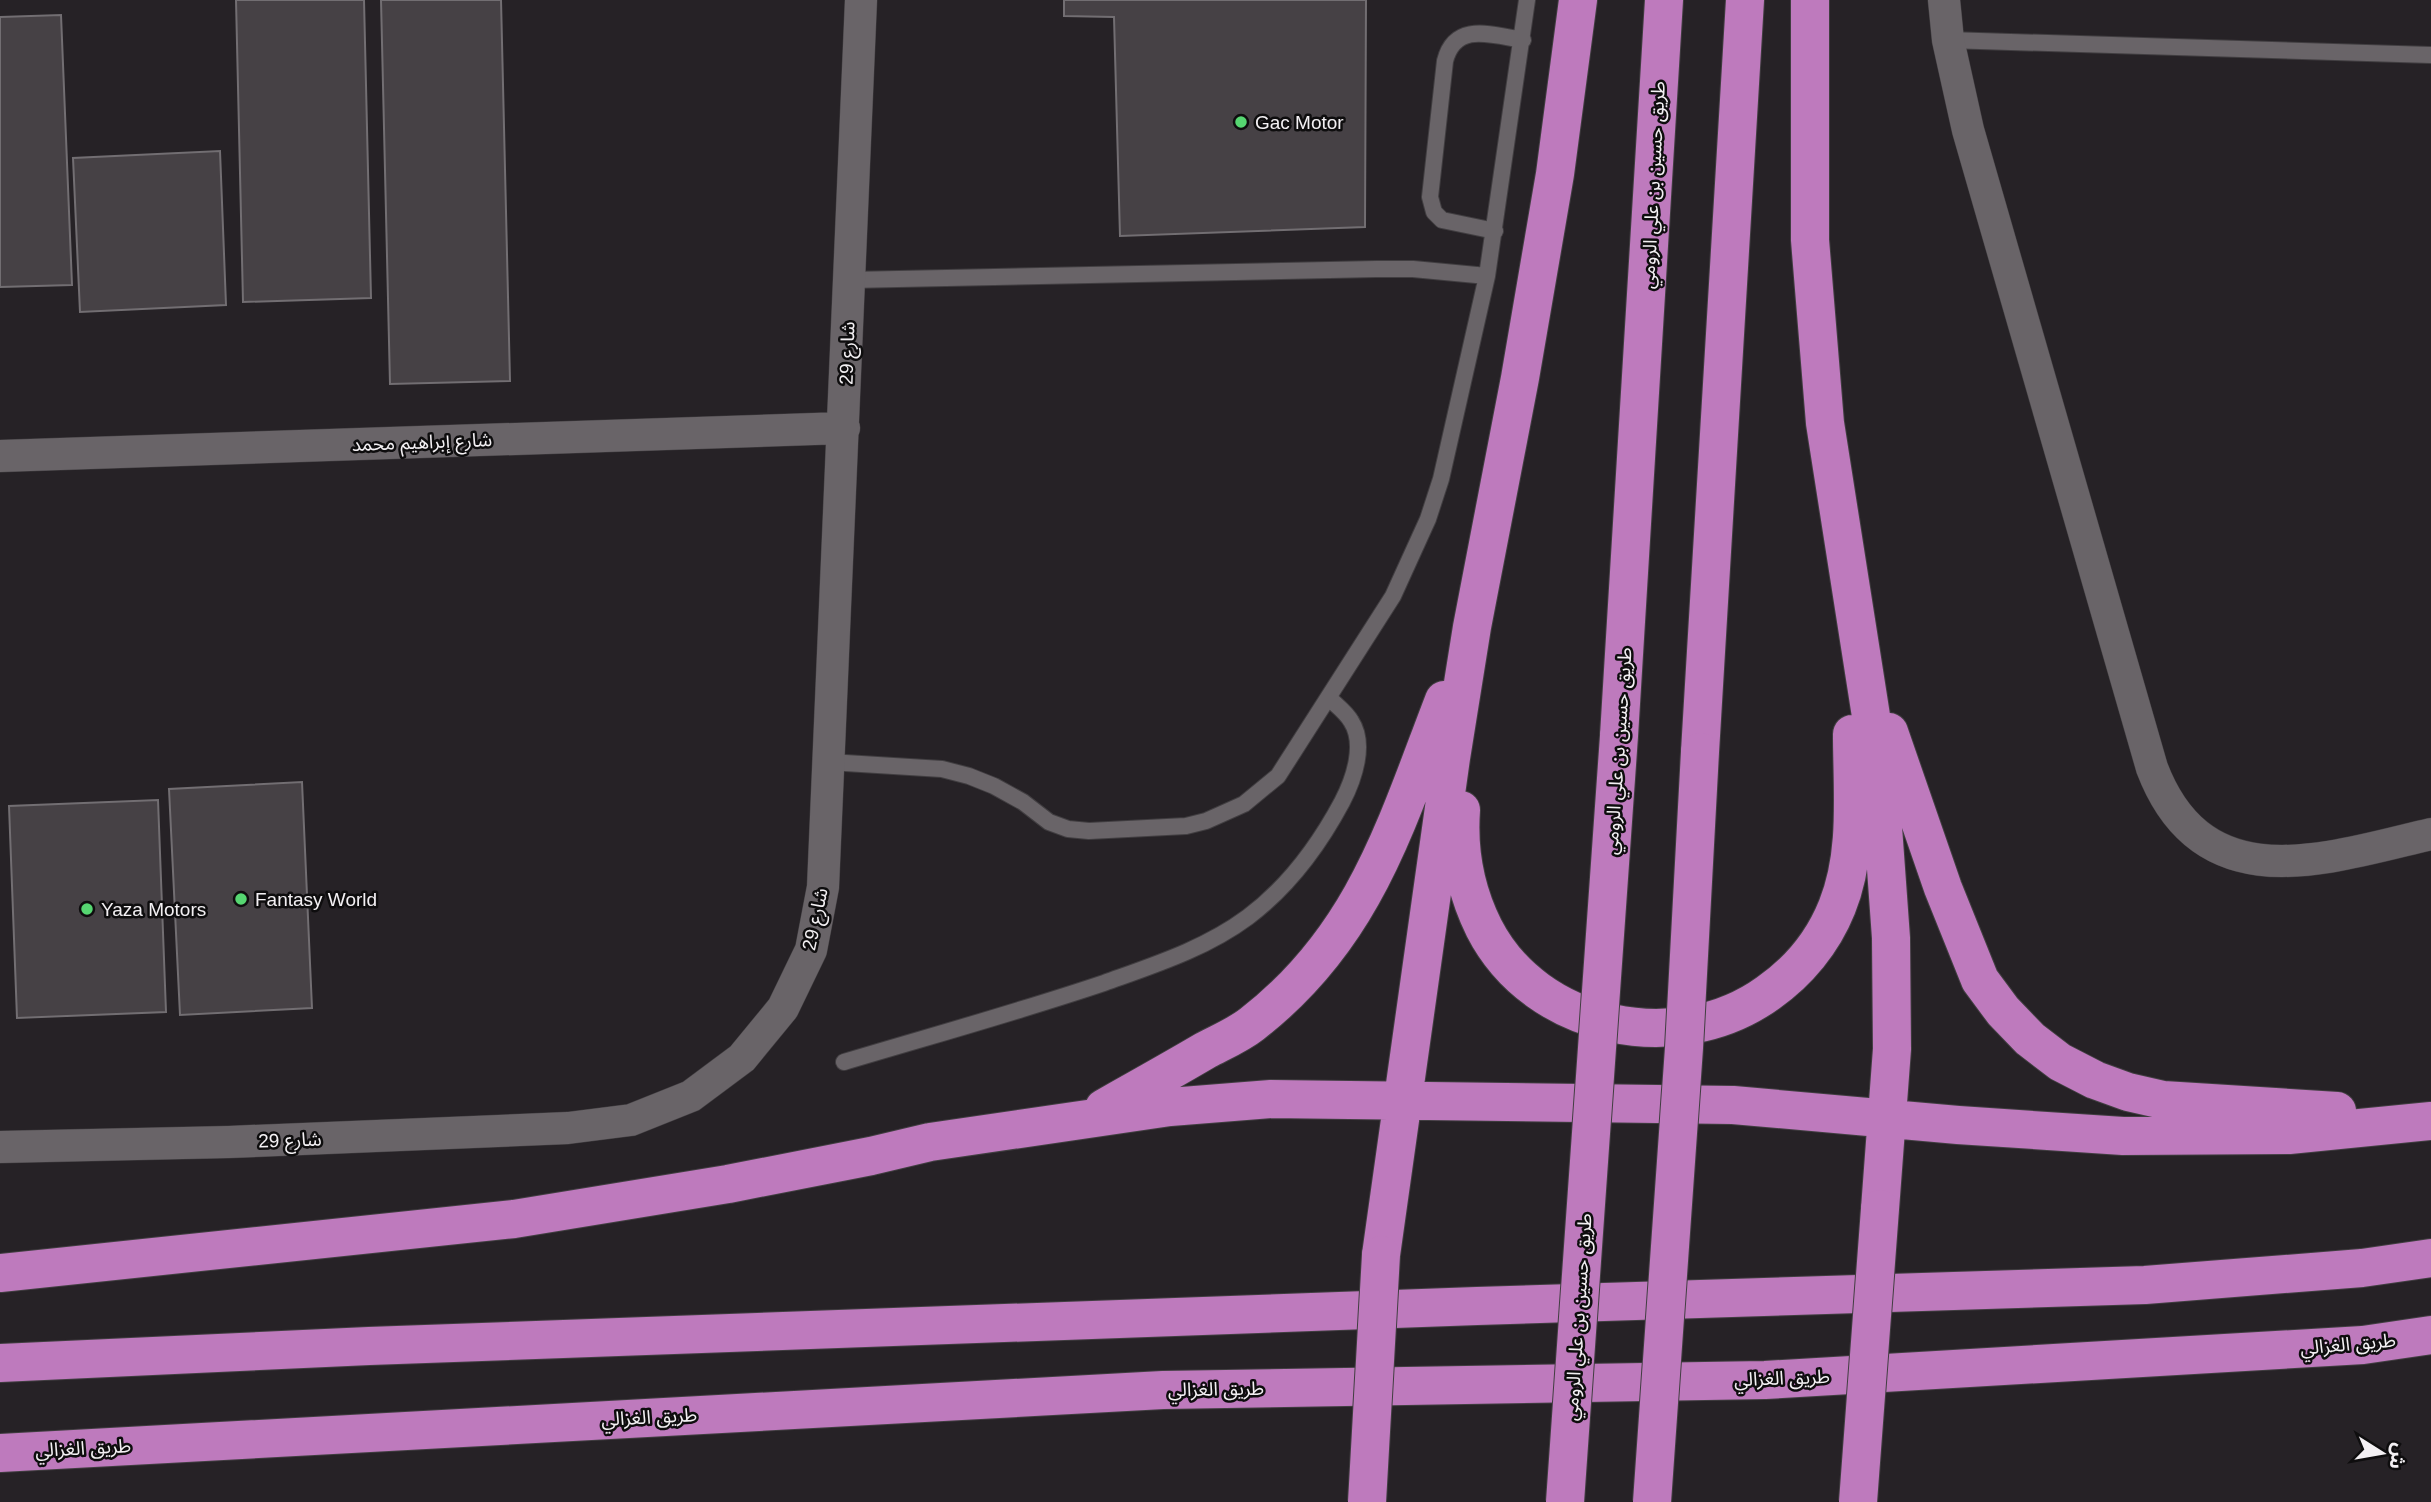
<svg xmlns="http://www.w3.org/2000/svg" width="2431" height="1502" font-family="Helvetica,'Noto Sans Arabic',sans-serif">
<style>
.building{fill:#464145;stroke:#726e72;stroke-width:2}
.lines{fill:none;stroke-linecap:round;stroke-linejoin:round}
.lane-casing{stroke:#413e41;stroke-width:18}
.street-casing{stroke:#413e41;stroke-width:33}
.highway-casing{stroke:#413e41;stroke-width:40}
.lane{stroke:#696468;stroke-width:16}
.street{stroke:#696468;stroke-width:32}
.highway{stroke:#be7abd;stroke-width:38}
.highway-bridge-casing{stroke:#413e41;stroke-width:40;stroke-linecap:butt}
.highway-bridge{stroke:#be7abd;stroke-width:38}
.poi-dot{fill:#56d671;stroke:#0e0d0e;stroke-width:2.5}
.labels{text-anchor:middle;dominant-baseline:central;stroke-width:5;stroke-linejoin:round;paint-order:stroke}
.poi-label{font-size:19px;fill:#f3f0f3;stroke:#0e0d0e;text-anchor:start}
.street-label{font-size:19px;fill:#f3f0f3;stroke:#0e0d0e}
</style>
<rect width="100%" height="100%" fill="#262226"/>
<path class="building" d="M236 0H364L371 298 243 302Z
M381 0H501L510 381 390 384Z
M1064 0H1366L1365 227 1120 236 1114 17 1064 16Z
M61 15 72 285 0 287V17Z
M220 151 226 305 80 312 73 158Z
M302 782 312 1008 180 1015 169 789Z
M158 800 166 1012 17 1018 9 806Z"/>
<g class="lines">
<g class="lane-casing">
<path id="lane" d="M1948 40 2431 55
M1495 231 1442 220 1434 212 1430 197 1445 61C1455 21 1492 35 1523 40
M850 280 1376 269H1413L1487 276
M829 762 942 769 969 776 994 786 1023 802 1049 822 1068 829 1089 831 1186 826 1206 821 1244 804 1278 776 1393 596 1428 519 1441 479 1487 276 1527 0
M844 1062C931 1036 1018 1012 1104 983 1154 965 1205 949 1248 917 1288 887 1319 845 1342 802 1354 779 1366 744 1351 721 1346 712 1336 705 1329 698"/>
</g>
<g class="street-casing">
<path id="street" d="M1944 0 1948 40 1968 130 2152 768C2203 902 2325 859 2431 834
M0 456 844 428
M0 1147 229 1142 568 1128 631 1120 691 1096 742 1058 783 1008 811 950 823 887 861 0"/>
</g>
<g class="highway-casing">
<path id="highway" d="M1810 0V240L1825 423 1871 716 1883 827 1891 938 1892 1049 1880 1209
M1889 732 1943 888 1980 980 2003 1011 2030 1039 2060 1062 2095 1080 2128 1092 2163 1100 2337 1111
M1619 736 1664 0
M1700 752 1745 0
M1461 810C1458 852 1465 890 1484 928 1536 1030 1678 1058 1768 993 1798 972 1823 942 1837 907 1859 853 1852 791 1852 734
M1104 1108C1138 1089 1172 1070 1206 1050 1221 1042 1238 1035 1252 1024 1364 937 1395 827 1444 700
M1381 1255 1451 758 1472 627 1520 378 1555 174 1578 0
M0 1273 514 1219 728 1184 871 1156 930 1142 1170 1107 1271 1099 1733 1105 1958 1125 2123 1136 2289 1135 2431 1121
M0 1363 369 1346 1477 1306 2145 1285 2362 1268 2431 1258
M0 1453 1163 1390 1765 1380 2363 1345 2431 1335"/>
</g>
<use href="#lane" class="lane"/>
<use href="#street" class="street"/>
<use href="#highway" class="highway"/>
<g class="highway-bridge-casing">
<path id="highway-bridge" d="M1367 1502 1381 1255
M1565 1502 1619 736
M1652 1502 1684 1048 1700 752
M1858 1502 1880 1209"/>
</g>
<use href="#highway-bridge" class="highway-bridge"/>
</g>
<g class="poi-dot">
<circle cx="1241" cy="122" r="7"/>
<circle cx="241" cy="899" r="7"/>
<circle cx="87" cy="909" r="7"/>
</g>
<g class="labels">
<g class="poi-label">
<text x="1255" y="122">Gac Motor</text>
<text x="255" y="899">Fantasy World</text>
<text x="101" y="909">Yaza Motors</text>
</g>
<g class="street-label">
<text transform="translate(1653 185) rotate(-87)">طريق حسين بن علي الرومي</text>
<text transform="translate(847 353) rotate(-88)">شارع 29</text>
<text transform="translate(422 442) rotate(-2)">شارع إبراهيم محمد</text>
<text transform="translate(1618 751) rotate(-86)">طريق حسين بن علي الرومي</text>
<text transform="translate(815 919) rotate(-78)">شارع 29</text>
<text transform="translate(290 1140) rotate(-2)">شارع 29</text>
<text transform="translate(1578 1317) rotate(-86)">طريق حسين بن علي الرومي</text>
<text transform="translate(2348 1344) rotate(-5)">طريق الغزالي</text>
<text transform="translate(1782 1378) rotate(-2)">طريق الغزالي</text>
<text transform="translate(1216 1389) rotate(-1)">طريق الغزالي</text>
<text transform="translate(649 1417) rotate(-3)">طريق الغزالي</text>
<text transform="translate(83 1448) rotate(-3)">طريق الغزالي</text>
</g>
</g>
<g transform="translate(2382 1453) rotate(101)" stroke="#0e0d0e" stroke-width="5" paint-order="stroke">
<path d="M0-5L12 26L0 18L-12 26Z" fill="#f3f0f3"/>
<text y="-10" font-size="19" font-weight="bold" text-anchor="middle" fill="#f3f0f3">ش</text>
</g>
</svg>
